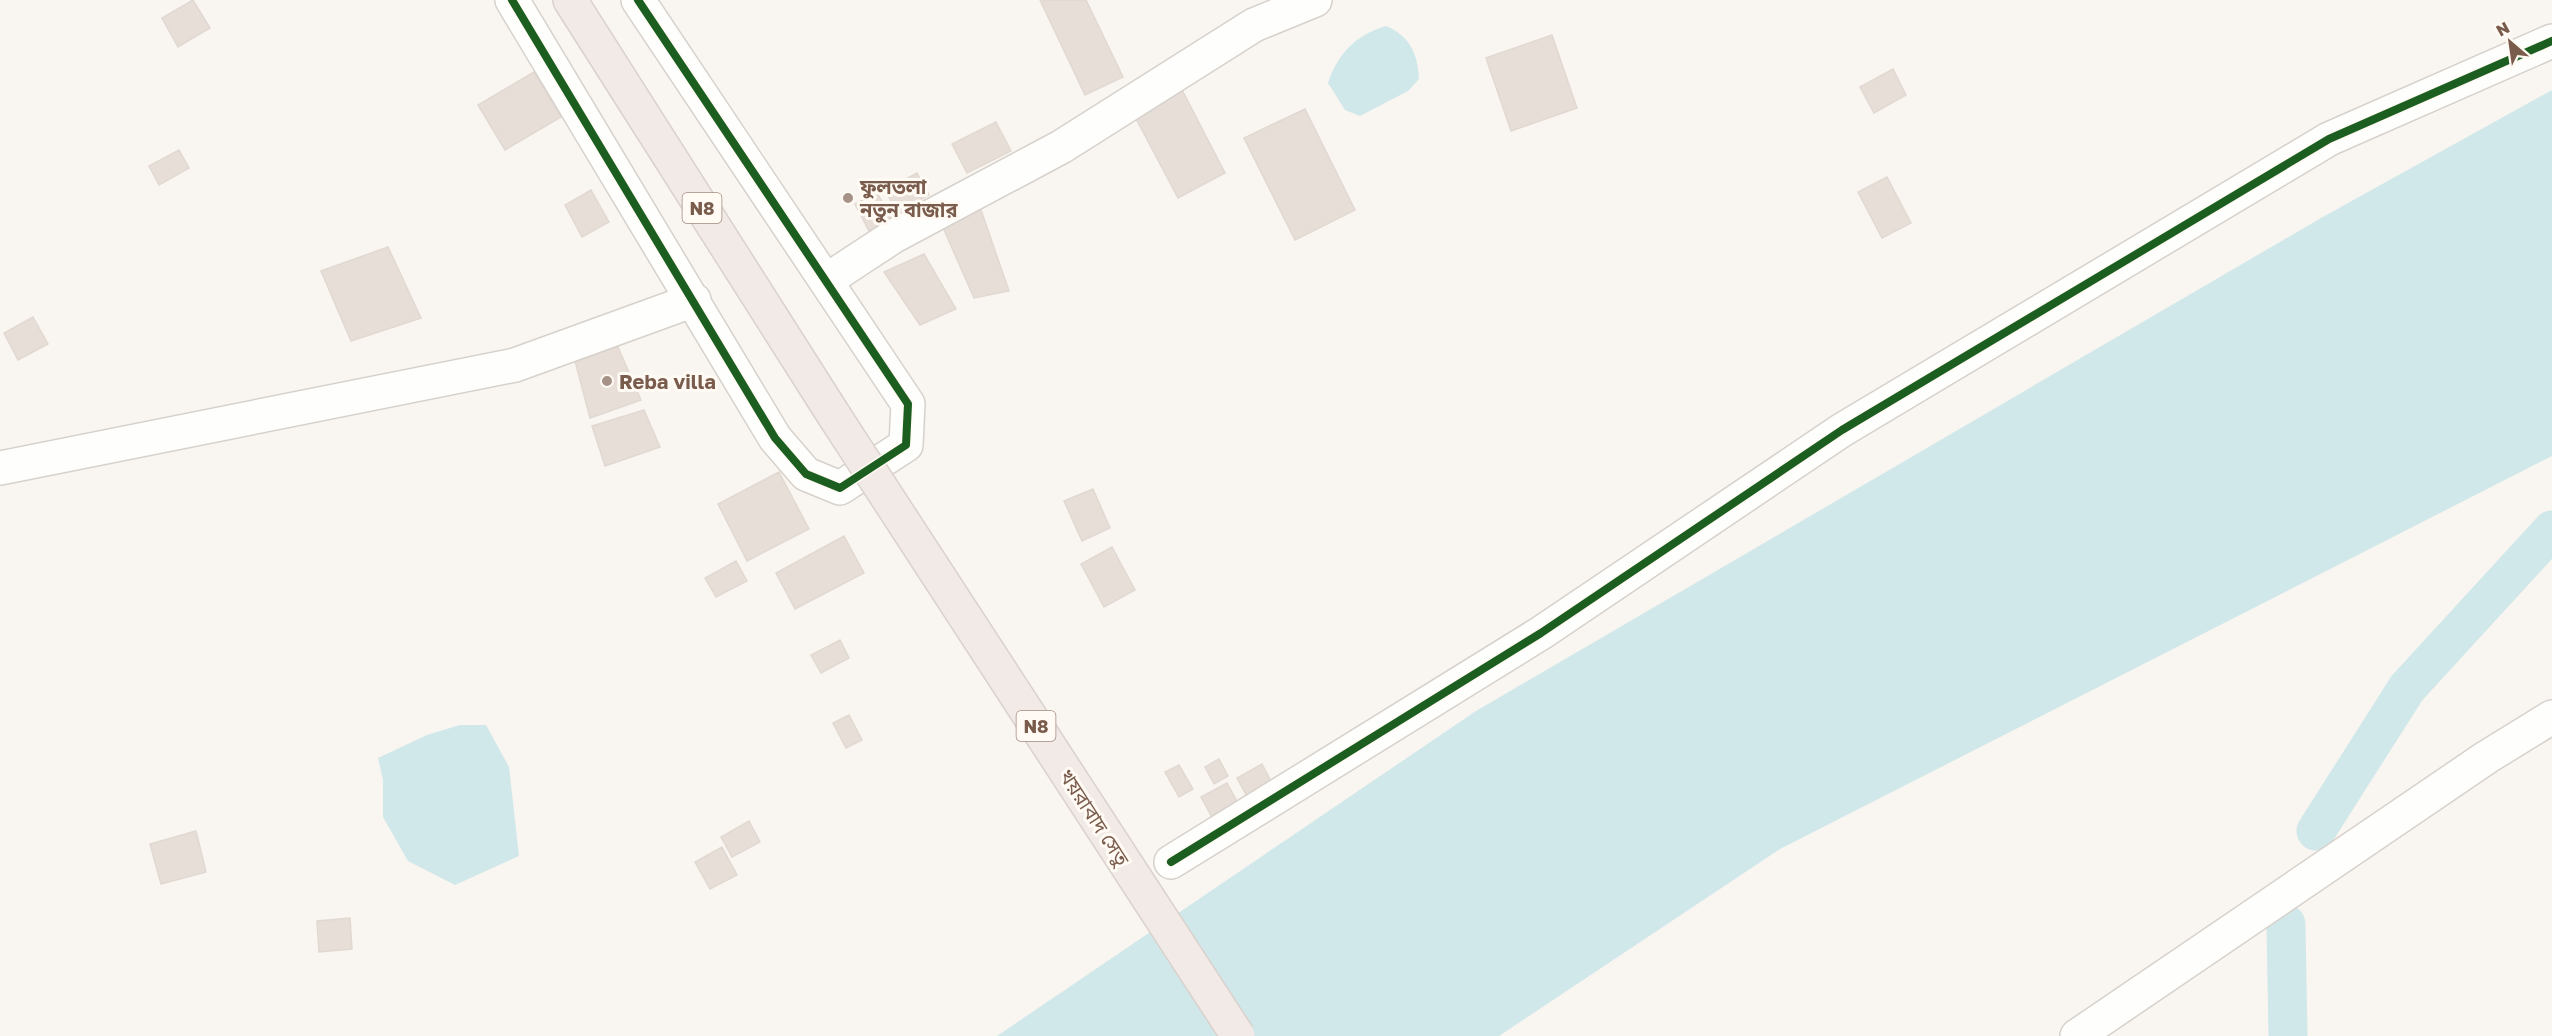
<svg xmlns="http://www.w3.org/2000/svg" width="2552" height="1036" font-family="'Golos Text','Noto Sans Bengali',sans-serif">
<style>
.water{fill:#d0e8ea}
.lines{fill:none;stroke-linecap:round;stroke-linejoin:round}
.canal{stroke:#d0e8ea;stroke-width:39}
.building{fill:#e6ded7;stroke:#e2d8d2;stroke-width:1.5}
.minor-casing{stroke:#d7d1cb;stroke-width:36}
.highway-casing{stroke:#dad1cc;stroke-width:36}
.minor{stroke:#fefefd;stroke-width:33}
.highway{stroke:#f2eae7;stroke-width:33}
.highway-bridge-casing{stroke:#dad1cc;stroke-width:36;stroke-linecap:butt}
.highway-bridge{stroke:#f2eae7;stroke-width:33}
.cycleway-casing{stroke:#fffaf3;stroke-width:11}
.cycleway{stroke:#1b5e20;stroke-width:8}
.poi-dot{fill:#a69286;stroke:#fffaf3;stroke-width:2}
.labels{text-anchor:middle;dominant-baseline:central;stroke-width:6;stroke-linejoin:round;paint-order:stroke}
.shield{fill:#fffaf3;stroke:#a28b7f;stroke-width:1.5}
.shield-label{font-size:18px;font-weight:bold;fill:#7a5c4d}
.poi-label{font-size:20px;font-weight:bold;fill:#7a5c4d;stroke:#fffaf3;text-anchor:start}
.street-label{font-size:20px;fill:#7a5c4d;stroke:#fffaf3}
</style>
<rect width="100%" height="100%" fill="#f9f5f0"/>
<path class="water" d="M1386 26C1410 36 1418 54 1419 79L1408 91 1360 116 1345 110 1328 83C1338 53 1356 35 1386 26Z
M2552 90V456L1780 849 1499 1036H997L1476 711 2321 218Z
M460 725H486L509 767 519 856 455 885 408 861 383 817V780L378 758 427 735Z"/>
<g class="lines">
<path class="canal" d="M2316 831 2407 688 2552 530
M2286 924 2288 1036"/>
</g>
<path class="building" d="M193 0 210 28 178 47 162 18Z
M1040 0H1086L1123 77 1085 95Z
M1552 35 1577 108 1511 131 1486 58Z
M1893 69 1906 95 1874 113 1860 87Z
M534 72 561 117 505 150 478 105Z
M1180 86 1225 173 1178 198 1132 111Z
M1305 109 1355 210 1295 240 1244 138Z
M996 122 1011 151 967 173 952 144Z
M179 150 189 168 159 185 149 166Z
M917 173 929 195 897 212 885 190Z
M1887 177 1911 223 1882 238 1858 192Z
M591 190 609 222 582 237 565 205Z
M877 192 892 221 870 233 855 204Z
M981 210 1009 291 974 298 941 223Z
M388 247 421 318 351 341 321 271Z
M924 254 956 309 920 325 884 272Z
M33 317 48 344 18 360 4 333Z
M618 347 641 400 590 418 575 361Z
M644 410 660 447 605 466 592 426Z
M779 472 809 529 747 561 718 504Z
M1093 489 1110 528 1082 541 1064 501Z
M844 536 864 573 795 609 776 573Z
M1112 547 1135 590 1104 607 1081 564Z
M736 561 747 581 716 597 705 578Z
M840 640 849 658 821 673 811 655Z
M849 715 862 740 846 748 833 723Z
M1219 759 1228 776 1214 784 1205 767Z
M1262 764 1274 787 1249 800 1237 778Z
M1179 765 1193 789 1179 797 1165 772Z
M1227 783 1239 805 1213 819 1201 797Z
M749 821 760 842 732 857 721 837Z
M196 831 206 872 161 884 150 844Z
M722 847 737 875 710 889 695 862Z
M350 918 352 949 319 952 317 921Z"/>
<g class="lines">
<g class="minor-casing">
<path id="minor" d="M512 0 775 438 806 474 840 488 906 445 908 404 638 0
M827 280 894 236 1061 147 1254 25 1315 0
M0 468 515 365 694 300
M1171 862 1541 633 1842 430 2329 139 2552 41
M2077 1036 2487 757 2552 717"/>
</g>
<g class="highway-casing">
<path id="highway" d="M570 0 835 417"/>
</g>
<use href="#minor" class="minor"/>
<use href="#highway" class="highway"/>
<g class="highway-bridge-casing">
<path id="highway-bridge" d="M835 417 1238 1036"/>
</g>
<use href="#highway-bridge" class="highway-bridge"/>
<g class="cycleway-casing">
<path id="cycleway" d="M512 0 775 438 806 474 840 488 906 445 908 404 638 0
M1171 862 1541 633 1842 430 2329 139 2552 41"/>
</g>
<use href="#cycleway" class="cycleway"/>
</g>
<g class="poi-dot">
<circle cx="848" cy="198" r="6"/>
<circle cx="607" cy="381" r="6"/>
</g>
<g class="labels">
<g class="shield">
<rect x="682.5" y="193" width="39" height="30" rx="4.5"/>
<rect x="1016.5" y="711" width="39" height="30" rx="4.5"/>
</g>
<g class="shield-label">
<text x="702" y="208">N8</text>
<text x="1036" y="726">N8</text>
</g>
<g class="poi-label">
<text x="860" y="186">ফুলতলা<tspan x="860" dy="23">নতুন বাজার</tspan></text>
<text x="619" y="381">Reba villa</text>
</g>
<g class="street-label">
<text transform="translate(1095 817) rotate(57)">খয়রাবাদ সেতু</text>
</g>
</g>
<g transform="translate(2510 42) rotate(331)" stroke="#fffaf3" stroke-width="4.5" paint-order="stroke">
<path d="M0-4.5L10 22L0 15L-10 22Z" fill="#7a5c4d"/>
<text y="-9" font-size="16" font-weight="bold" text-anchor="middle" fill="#7a5c4d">N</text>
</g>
</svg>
